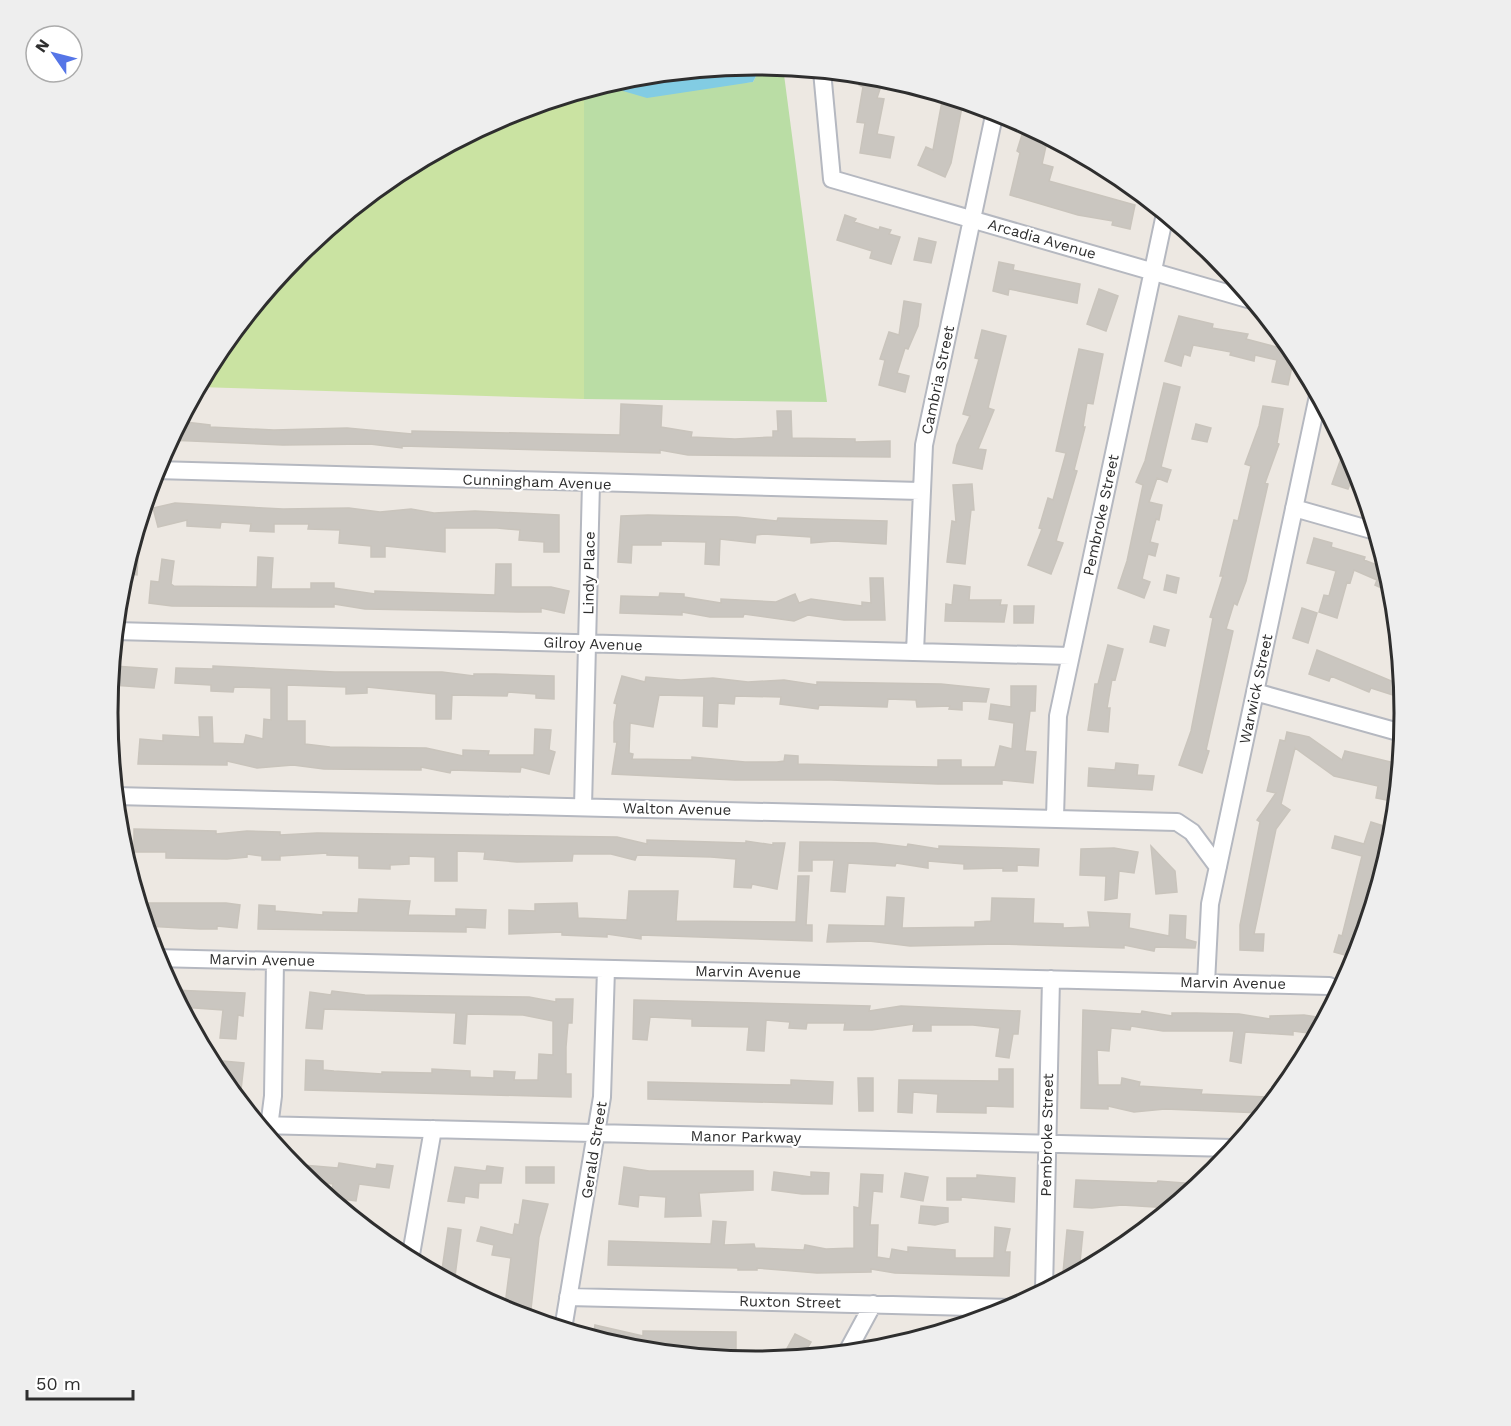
<svg xmlns="http://www.w3.org/2000/svg" width="1511" height="1426" font-family="'Work Sans',sans-serif">
<style>
.green{fill:#badda5}
.pitch{fill:#cae3a2}
.water{fill:#82cce3}
.building{fill:#cac6c0;stroke:#c9c4bc;stroke-width:1.5}
.lines{fill:none;stroke-linecap:round;stroke-linejoin:round}
.service-casing{stroke:#b5b8c0;stroke-width:11}
.minor-casing{stroke:#b5b8c0;stroke-width:20}
.service{stroke:#fff;stroke-width:8}
.minor{stroke:#fff;stroke-width:16}
.labels{text-anchor:middle;dominant-baseline:central;stroke-width:4.5;stroke-linejoin:round;paint-order:stroke}
.street-label{font-size:15px;fill:#2e2e2e;stroke:#fff}
.rim{fill:none;stroke:#2e2e2e;stroke-width:3}
</style>
<rect width="100%" height="100%" fill="#ede8e2"/>
<path class="green" d="M762 65 783 67 827 402 584 399V91L620 80 623 91 753 82Z"/>
<path class="pitch" d="M584 91V399L198 387 216 352 297 254 395 174 508 114Z"/>
<path class="water" d="M756 65H762L753 82 647 98 623 91 620 80Z"/>
<path class="building" d="M862 75 884 77 877 98 884 99 877 134 894 137 890 158 860 153 865 123 857 122 863 87 859 85Z
M943 96 963 102 951 163 945 177 918 165 926 147 933 150Z
M1025 125 1048 137 1042 164 1053 167 1049 181 1135 205 1130 229 1112 225 1113 221 1078 215 1010 195 1020 153 1017 151Z
M845 215 856 219 854 222 879 230 880 227 891 230 889 234 900 237 891 264 870 258 872 251 837 240Z
M919 238 936 242 931 263 914 260Z
M999 262 1014 265 1013 270 1080 284 1077 303 1009 289 1008 295 993 291Z
M1099 289 1118 296 1106 331 1087 324Z
M904 301 921 304 918 326 908 349 905 348 897 373 909 376 905 392 879 385 885 360 880 359 889 332 899 335Z
M1179 316 1213 324 1212 328 1248 334 1246 339 1280 348 1282 337 1295 353 1288 385 1272 382 1277 360 1255 355 1254 361 1230 355 1231 352 1193 345 1190 356 1184 354 1181 366 1165 361Z
M982 330 1006 336 988 408 994 410 978 449 986 450 982 469 953 463 957 445 970 416 963 414 979 359 975 358Z
M1079 349 1103 354 1093 404 1087 403 1083 427H1085L1074 470 1077 471 1056 541 1063 543 1051 574 1028 565 1042 529 1039 528 1048 498 1053 500 1066 453 1056 451Z
M1164 383 1180 387 1161 467 1171 470 1167 482 1157 478 1149 502 1162 505 1159 520 1156 519 1150 542 1158 544 1155 556 1148 554 1142 579 1150 582 1144 598 1118 588 1127 561 1143 485 1136 482 1145 461Z
M621 404 662 406 661 427 692 432 691 437 735 439 773 437V431H778L777 411H791L792 438 855 439V442L890 441V457L688 455 660 450V453L402 446V448L370 444 283 445 169 440 177 426 186 427V422L210 425V427L274 430 347 428 412 434V431L620 435Z
M1263 406 1283 409 1277 443 1279 444 1265 483 1268 484 1246 581 1237 605 1234 603 1226 629 1233 631 1206 750 1209 751 1202 773 1179 765 1191 731 1213 618 1210 617 1223 576H1220L1234 520 1238 521 1251 466 1245 464 1259 426Z
M1196 424 1211 428 1207 442 1192 439Z
M1345 447 1356 468 1348 489 1332 484Z
M972 484 974 510H971L965 564 947 562 952 521 956 522 953 485Z
M175 503 283 509 349 508 380 512 411 509 434 513 475 511 559 515V552H544V542L519 540 520 530 497 528H445V552L385 546V557H371V546L339 543 340 530 308 529 309 524H274V532L250 531 251 524 221 522 220 528 187 526V520L158 527 153 508Z
M648 515 737 517 777 521 778 518 887 521 886 544 834 541 811 543V537L764 534 756 535 755 543 720 539 719 565 705 564 706 542 661 541V545H632L631 563 618 562 621 516Z
M135 535 139 536 137 575 124 573Z
M1314 538 1332 543 1331 547 1365 557 1364 560 1382 567 1384 562 1392 593 1375 585 1377 580 1354 570 1350 583 1347 582 1337 618 1319 612 1324 595 1329 596 1336 571 1307 563Z
M258 557 273 558 271 589H311V583H334V588L375 594V591L495 595 496 564H511V587H551L569 591 564 613 541 608V612H518L365 609 334 604V607H311L172 606 149 603 151 581 159 582 162 559 174 561 171 584 174 586 257 587Z
M1167 575 1179 578 1176 593 1164 590Z
M870 578H883L885 620H844L808 615 794 621 744 614 743 617H710L682 612V615L620 613 621 596 659 597 660 593 684 594V597L721 603V599L776 602 795 594 799 603 811 599 862 606V602L871 603Z
M954 585 970 587 969 600H1001L1000 605H1007L1004 622 945 621 946 604 952 605Z
M1014 606H1034L1033 623H1014Z
M1302 608 1317 613 1308 643 1293 638Z
M1154 626 1169 630 1165 646 1150 642Z
M1108 645 1123 649 1115 680 1112 679 1107 708H1110L1108 732 1088 730 1095 684H1098Z
M1317 650 1401 685 1402 698 1371 688 1369 692 1331 676 1329 681 1309 674Z
M114 666 157 669 154 688 112 685Z
M213 666 335 672H442L474 676V674H495L554 676V699L536 698V694L508 692 507 696 452 695 451 719H436V694L367 687V693L346 694V687L287 685V721H305V744L330 747 426 748 463 756V750L489 751 488 755H534L535 729 551 730 549 750 555 752 549 774 521 767 520 772 451 770 450 773 421 767V770L324 769 293 765 257 768 227 761V765L138 764 140 739 163 741V735L200 737 199 717H212L213 743 244 744 246 735 263 739 264 719 271 720V688L234 687 233 692 211 691V685L175 683 176 668 213 669Z
M622 676 645 682 646 677 681 680 713 678 748 682 784 680 817 685V682L941 684 989 689 986 702 962 701V710L949 709 950 706 917 707 916 700 888 699 887 707 819 705 818 709 780 704 781 697 735 696 734 704 718 703 717 727 703 726 704 696 659 695 653 727 630 723 629 753 633 754 632 759 692 760V757L745 762H777L784 761 785 755 798 756V764L872 766 938 767V760H961V767H995L1000 746 1012 749 1014 723 989 719 991 704 1011 707V686H1036L1035 711H1030L1025 751 1036 752 1033 783 1002 780V784H938L831 780H735L612 774 617 742H614V722L617 704 614 703Z
M1287 732 1309 737 1342 760 1345 751 1399 764 1392 801 1376 798 1378 786 1334 776 1295 748 1281 804 1290 810 1276 829 1254 934H1264L1263 951 1240 950V925L1260 822 1257 820 1276 793 1267 791 1280 740 1285 741Z
M1116 763 1138 765 1137 775 1154 776 1152 790 1088 786 1089 768 1115 770Z
M1371 822 1387 827 1376 861 1380 862 1373 895 1370 894 1357 940 1361 942 1356 958 1334 952 1339 935 1342 936 1362 856 1332 848 1335 836 1364 844Z
M134 829 216 831V834L247 831 280 832V835L317 833 617 837 647 844V840L746 843V841L773 845V843H785L777 889 752 884 751 888 734 887 736 859 711 857 637 855 635 860 611 854H573L572 861 517 862 484 859 485 852 457 851V881H435V857L409 856V864L390 865V869L359 868V856L327 855V853L280 856V860H262V856L247 854V857L227 859 166 858V852H134Z
M800 842 875 843 907 847 908 844 939 849V846L1039 849 1038 866 1017 865V871H1003V868L964 869V864L928 861V868L896 863 895 866 848 863 845 892 831 891 834 860H812V871H799Z
M1151 846 1175 871 1177 892 1156 894Z
M1114 848 1138 852 1134 873 1119 871 1117 898 1105 900 1106 876 1080 875 1081 849Z
M798 876H809L806 925H812V941L641 935V939L607 934V937L562 935V932L509 934V910L535 911V904L577 903 578 918 627 920 629 891H678L676 921 796 922Z
M887 897 904 898 902 928 975 927V922L991 921 992 898 1034 899 1033 923 1063 924V928L1090 927 1088 912 1130 914 1129 928 1169 936 1170 915 1186 916 1185 939 1196 942 1195 948 1155 947 1154 951 1124 945V948L999 944 910 946 869 941 827 942 829 925 885 926Z
M359 899 410 901 408 915 456 916V909L486 910 485 928 466 927V932L258 929 259 905 275 906V911L323 915V912L358 913Z
M139 903H226L240 905 237 928 217 926V929H200L146 926Z
M172 990 245 993 243 1016 238 1015 236 1039 220 1038 223 1010 181 1007Z
M332 991 365 995 529 997 556 1002V999H573L572 1023H568L566 1047V1074H571V1097L305 1090 306 1060 323 1061V1070L334 1071 382 1074V1072L432 1073V1069L470 1071V1077L494 1078V1071L515 1072 514 1080H538L539 1054 553 1055V1021L523 1015 467 1014 465 1044 454 1043 456 1013 324 1009 322 1029 306 1028 310 992 331 995Z
M634 1000 870 1006 869 1011 901 1006 1020 1011 1018 1034H1013L1009 1058 996 1056 1000 1028 973 1025H931V1031H913L914 1024 872 1030H844L845 1023H807L806 1029 789 1028 790 1022 766 1020 764 1051 747 1050 749 1027 692 1026V1019L650 1017 647 1040 633 1039Z
M1083 1010 1141 1014 1142 1011 1172 1016V1013H1196L1239 1014 1270 1019V1016L1304 1015 1324 1018 1316 1034 1293 1031V1035L1245 1032 1241 1063 1230 1061 1234 1031H1163L1131 1026 1130 1030 1111 1028 1109 1051 1097 1050 1098 1085H1121L1122 1078 1140 1082 1139 1086 1202 1090 1201 1094 1266 1097 1262 1113 1165 1109 1134 1112 1108 1106V1109L1081 1108Z
M223 1061 244 1063 241 1090 229 1089 222 1080Z
M999 1069H1013V1107L986 1106V1113L937 1112 938 1094 913 1092 912 1113 898 1112 899 1080 999 1081Z
M858 1078H873V1111H859Z
M791 1080 833 1082 832 1104 648 1099V1082L791 1085Z
M339 1163 376 1169 377 1164 393 1166 389 1188 359 1184 356 1201 342 1199 340 1207 330 1199 333 1184 308 1181 290 1164 338 1168Z
M487 1166 503 1168 501 1183H479L478 1198 465 1196 464 1203 448 1201 455 1167 486 1171Z
M526 1167H554V1183H526Z
M624 1167 649 1171H753V1190L699 1193 701 1216 665 1217 666 1197 639 1195 638 1207 619 1204Z
M774 1172 811 1177V1172L829 1173 828 1194H802L772 1190Z
M905 1173 928 1177 923 1201 901 1197Z
M861 1174 883 1175 882 1192 873 1191 870 1225H878L877 1257 890 1259 892 1249 908 1252V1247L955 1250V1258H994L995 1227 1010 1229 1005 1252H1010L1009 1276 895 1273 871 1269V1272L817 1273 757 1268V1270H738V1268L608 1265 609 1241 711 1244 713 1221 726 1222 724 1245 754 1244 755 1248 804 1250 805 1245 826 1249 854 1248V1207L859 1208Z
M977 1175 1015 1178 1014 1202 961 1197V1200H947V1178H977Z
M1076 1180 1157 1183 1158 1181 1199 1184 1170 1208 1122 1205 1092 1208 1074 1207Z
M523 1200 548 1204 539 1237 531 1309 505 1305 511 1258 492 1255 494 1245 477 1241 481 1227 513 1235 515 1224 519 1225Z
M921 1206 948 1208V1222L935 1225 919 1223Z
M448 1228 461 1230 454 1284 441 1277Z
M1067 1230 1083 1232 1079 1272 1075 1274 1063 1273Z
M595 1325 643 1336V1331L736 1332V1351L655 1347V1352L621 1347 593 1338Z
M795 1334 811 1342 802 1357 792 1358 784 1354Z"/>
<g class="lines">
<g class="service-casing">
<path id="service" d="M122 579 125 580"/>
</g>
<g class="minor-casing">
<path id="minor" d="M822 71 832 179 1251 300
M155 470 920 491
M1294 508 1375 531
M115 631 1070 656
M915 652 924 445 995 111
M1255 692 1402 733
M115 796 1177 822 1192 832 1218 867
M583 807 591 483
M1055 817 1058 716 1165 214
M155 958 1329 986 1339 991
M1206 983 1210 904 1318 396
M258 1125 1233 1148
M268 1135 273 1096 275 961
M410 1260 433 1129
M1044 1290 1051 979
M568 1297 1012 1308
M563 1329 602 1097 606 969
M847 1352 873 1304"/>
</g>
<use href="#service" class="service"/>
<use href="#minor" class="minor"/>
</g>
<g class="labels">
<g class="street-label">
<text transform="translate(1042 239) rotate(16)">Arcadia Avenue</text>
<text transform="translate(938 380) rotate(-78)">Cambria Street</text>
<text transform="translate(537 482) rotate(2)">Cunningham Avenue</text>
<text transform="translate(1101 515) rotate(-78)">Pembroke Street</text>
<text transform="translate(589 573) rotate(-89)">Lindy Place</text>
<text transform="translate(593 644) rotate(2)">Gilroy Avenue</text>
<text transform="translate(1256 689) rotate(-78)">Warwick Street</text>
<text transform="translate(677 809) rotate(1)">Walton Avenue</text>
<text transform="translate(262 960) rotate(1)">Marvin Avenue</text>
<text transform="translate(748 972) rotate(1)">Marvin Avenue</text>
<text transform="translate(1233 983) rotate(1)">Marvin Avenue</text>
<text transform="translate(1047 1135) rotate(-89)">Pembroke Street</text>
<text transform="translate(746 1137) rotate(1)">Manor Parkway</text>
<text transform="translate(594 1150) rotate(-81)">Gerald Street</text>
<text transform="translate(790 1302) rotate(1)">Ruxton Street</text>
</g>
</g>
<path d="M0 0H1511V1426H0ZM118 713a638 638 0 1 1 1276 0a638 638 0 1 1-1276 0Z" fill="#eee" fill-rule="evenodd"/>
<path class="rim" d="M118 713a638 638 0 1 1 1276 0a638 638 0 1 1-1276 0Z"/>
<g transform="translate(54 54) rotate(305)"><circle r="28" fill="#ffffff" stroke="#ababab" stroke-width="1.5"/>
<path d="M0-4.5L10 22L0 15L-10 22Z" fill="#5575e7"/>
<text y="-9" font-size="16" font-weight="bold" text-anchor="middle" fill="#2e2e2e">N</text>
</g>
<path d="M27 1390v9h106v-9" fill="none" stroke="#2e2e2e" stroke-width="3"/>
<text x="36" y="1390" font-size="18" fill="#2e2e2e" stroke="#ffffff" stroke-width="4.5" paint-order="stroke">50 m</text>
</svg>
